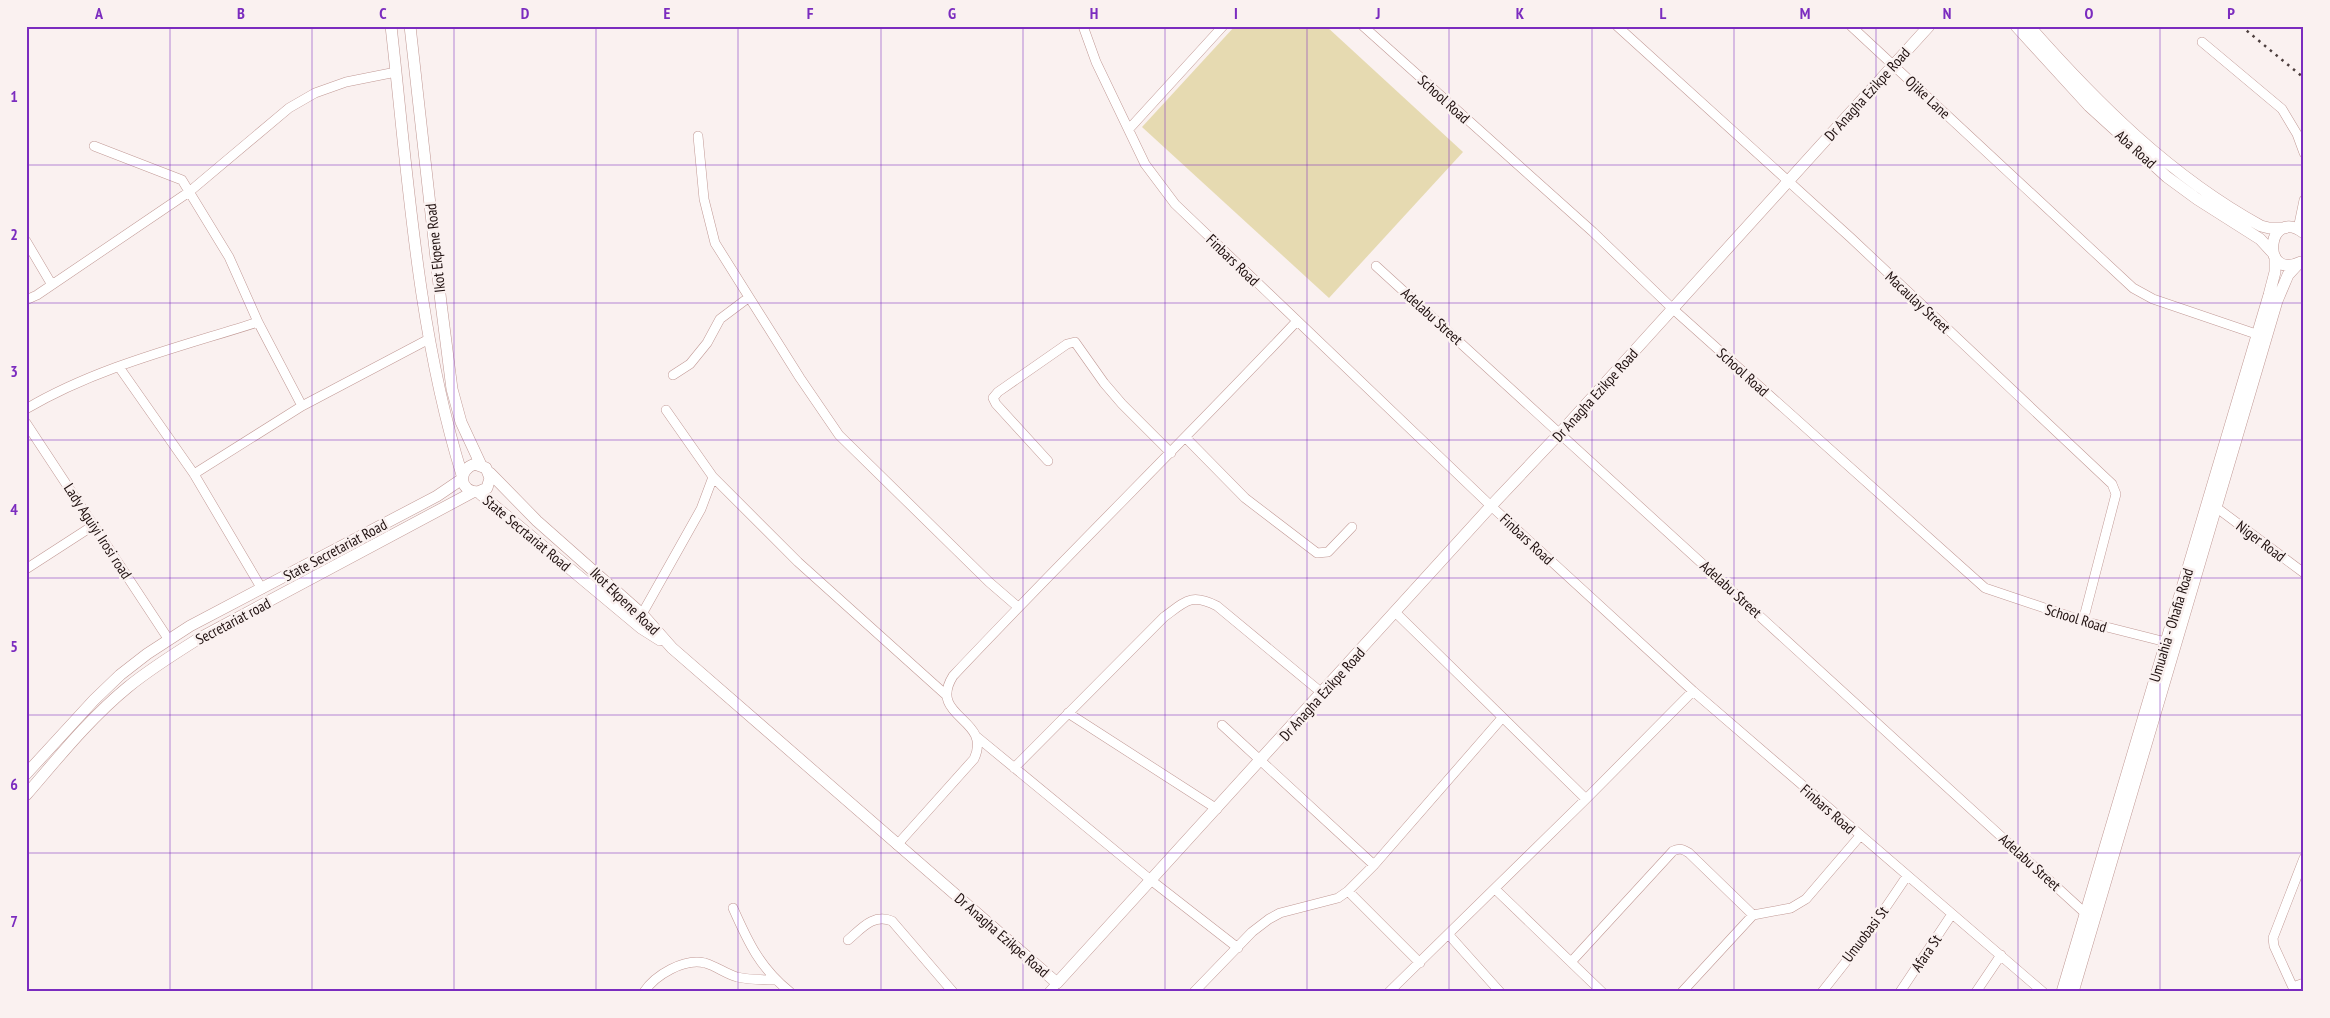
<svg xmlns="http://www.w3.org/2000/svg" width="2330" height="1018" font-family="'PT Sans Narrow',sans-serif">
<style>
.pitch{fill:#e6dab1}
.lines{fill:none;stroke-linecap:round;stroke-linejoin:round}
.street-casing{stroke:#c19995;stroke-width:10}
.secondary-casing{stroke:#c19995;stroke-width:12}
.street{stroke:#fff;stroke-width:9}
.secondary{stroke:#fff;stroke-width:11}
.rail{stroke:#4c3e3d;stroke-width:2.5;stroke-dasharray:2.5 5;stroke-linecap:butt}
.grid{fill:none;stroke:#7b2cbf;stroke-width:1;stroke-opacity:0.55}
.labels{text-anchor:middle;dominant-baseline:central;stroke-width:5;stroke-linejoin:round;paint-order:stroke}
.street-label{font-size:15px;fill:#1f100f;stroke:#faf1f0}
.neatline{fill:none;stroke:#7b2cbf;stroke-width:2}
.grid-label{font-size:16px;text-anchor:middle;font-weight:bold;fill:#7b2cbf}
</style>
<rect width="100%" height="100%" fill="#faf1f0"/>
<path class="pitch" d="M1235 26H1326L1463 152 1329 298 1142 127Z"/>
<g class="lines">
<g class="street-casing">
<path id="street" d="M1083 26 1096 62 1145 164 1175 204 1491 506 1693 691 2043 992
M1363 26 1593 232 1673 309 1985 588 2083 621 2166 642
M1617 26 1851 238 2112 484 2116 494 2083 621
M1851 26 2133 288 2153 299 2256 334
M2202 42 2282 109 2297 134 2304 153
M1129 129 1223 26
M698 136 704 199 715 243 800 378 839 435 989 582 1018 607
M94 146 182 180 229 257 258 322 302 406 194 474
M2298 229 2304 200
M26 241 52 285
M1376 266 2085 913
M26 300 37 295 189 192 289 108 315 93 346 82 396 72
M119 367 194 474 262 589
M673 375 690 364 707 343 720 319 748 298
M302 406 429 339
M26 409C97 367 180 347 258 322
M26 423 169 640
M1186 438 1245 498 1317 553 1328 552 1352 527
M1048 461 996 404 993 398 998 392 1067 344 1075 342 1104 383 1122 404 1171 453
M713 477 798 562 946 695
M2217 508 2304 573
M26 569 94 525
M1395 612 1586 799
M642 614 701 509 713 477 666 410
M1068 713 1217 809
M1222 725 1374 865
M977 737 1152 881 1238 948
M1014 768 1164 617C1186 601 1191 593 1217 606L1322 693
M897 845 974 759C993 718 927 718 953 676 1066 556 1184 441 1297 321
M1495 889 1602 992
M1348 891 1420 963
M733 908C748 942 760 968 790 992
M1449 935 1500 992
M848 940C861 929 873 913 892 921L953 992
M1571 962 1673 851C1680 848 1683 849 1689 853L1753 915
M2293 987 2304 983
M644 992C655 975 684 958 705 963 716 966 726 974 737 977 750 980 763 980 776 980
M1049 992 1057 983
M1194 992 1252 932 1269 919 1280 913 1338 898 1348 891 1374 865 1502 718
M1389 992 1586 799 1693 691
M1682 992 1753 915 1791 908 1806 899 1860 836
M1822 992 1867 935 1907 876
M1900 992 1952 914
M1976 992 2001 955
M2295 992 2274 946 2273 938 2304 858"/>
</g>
<g class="secondary-casing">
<path id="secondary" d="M391 26C408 177 417 330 462 475
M410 26 441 303 452 389 461 422 481 465
M2016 26 2089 106 2167 177 2197 199 2260 239 2272 252
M2029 26C2097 103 2170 176 2261 226L2269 228H2285
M2301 262C2259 282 2267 205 2304 233
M490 473 537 521 642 614 672 648 1057 983 1491 506 1560 433 1929 26
M478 492 487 488 490 478 486 468 475 464C458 469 458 491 478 492L641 628 660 640
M26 774 94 700 120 675 147 654 190 626 437 496 462 479
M26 795C58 758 90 718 128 687 150 669 174 654 198 639L473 492
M2062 992 2269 295 2275 272V258
M2073 992 2277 301 2288 275 2299 263"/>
</g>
<use href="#street" class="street"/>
<use href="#secondary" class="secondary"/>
<path class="rail" d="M2241 26 2304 78"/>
</g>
<path class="grid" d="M170 26V992M312 26V992M454 26V992M596 26V992M738 26V992M881 26V992M1023 26V992M1165 26V992M1307 26V992M1449 26V992M1592 26V992M1734 26V992M1876 26V992M2018 26V992M2160 26V992M26 165H2304M26 303H2304M26 440H2304M26 578H2304M26 715H2304M26 853H2304"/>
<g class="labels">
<g class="street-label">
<text transform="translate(1867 94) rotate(-48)">Dr Anagha Ezikpe Road</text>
<text transform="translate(1928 97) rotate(43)">Ojike Lane</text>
<text transform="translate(1444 99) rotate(42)">School Road</text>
<text transform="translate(2136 149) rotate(42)">Aba Road</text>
<text transform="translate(435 248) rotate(-96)">Ikot Ekpene Road</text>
<text transform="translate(1233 260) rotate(44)">Finbars Road</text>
<text transform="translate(1918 302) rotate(43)">Macaulay Street</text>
<text transform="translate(1432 316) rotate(42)">Adelabu Street</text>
<text transform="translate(1743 372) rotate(42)">School Road</text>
<text transform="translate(1595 395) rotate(-48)">Dr Anagha Ezikpe Road</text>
<text transform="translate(98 531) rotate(57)">Lady Aguiyi Irosi road</text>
<text transform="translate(527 533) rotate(40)">State Secrtariat Road</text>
<text transform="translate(1527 539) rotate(43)">Finbars Road</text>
<text transform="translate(2261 541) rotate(37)">Niger Road</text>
<text transform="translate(335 550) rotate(-28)">State Secretariat Road</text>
<text transform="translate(1731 589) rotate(42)">Adelabu Street</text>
<text transform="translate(625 601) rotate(44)">Ikot Ekpene Road</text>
<text transform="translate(2076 618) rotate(17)">School Road</text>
<text transform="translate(233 621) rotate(-28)">Secretariat road</text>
<text transform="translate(2171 625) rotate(-73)">Umuahia - Ohafia Road</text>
<text transform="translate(1322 694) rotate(-48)">Dr Anagha Ezikpe Road</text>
<text transform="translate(1828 809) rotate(41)">Finbars Road</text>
<text transform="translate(2030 862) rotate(42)">Adelabu Street</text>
<text transform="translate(1865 934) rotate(-53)">Umuobasi St</text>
<text transform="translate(1002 935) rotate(41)">Dr Anagha Ezikpe Road</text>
<text transform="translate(1926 953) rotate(-56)">Afara St</text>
</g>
</g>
<rect width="2330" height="1018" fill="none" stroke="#faf1f0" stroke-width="55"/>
<rect x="28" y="28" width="2274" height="962" class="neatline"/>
<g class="grid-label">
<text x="99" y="19">A</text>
<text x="241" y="19">B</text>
<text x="383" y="19">C</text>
<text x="525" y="19">D</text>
<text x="667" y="19">E</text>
<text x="810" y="19">F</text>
<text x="952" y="19">G</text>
<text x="1094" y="19">H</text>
<text x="1236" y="19">I</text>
<text x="1378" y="19">J</text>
<text x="1520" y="19">K</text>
<text x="1663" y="19">L</text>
<text x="1805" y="19">M</text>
<text x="1947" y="19">N</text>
<text x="2089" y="19">O</text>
<text x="2231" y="19">P</text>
<text x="14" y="102">1</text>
<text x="14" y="240">2</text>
<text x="14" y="377">3</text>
<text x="14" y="515">4</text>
<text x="14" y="652">5</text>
<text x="14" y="790">6</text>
<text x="14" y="927">7</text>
</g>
</svg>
